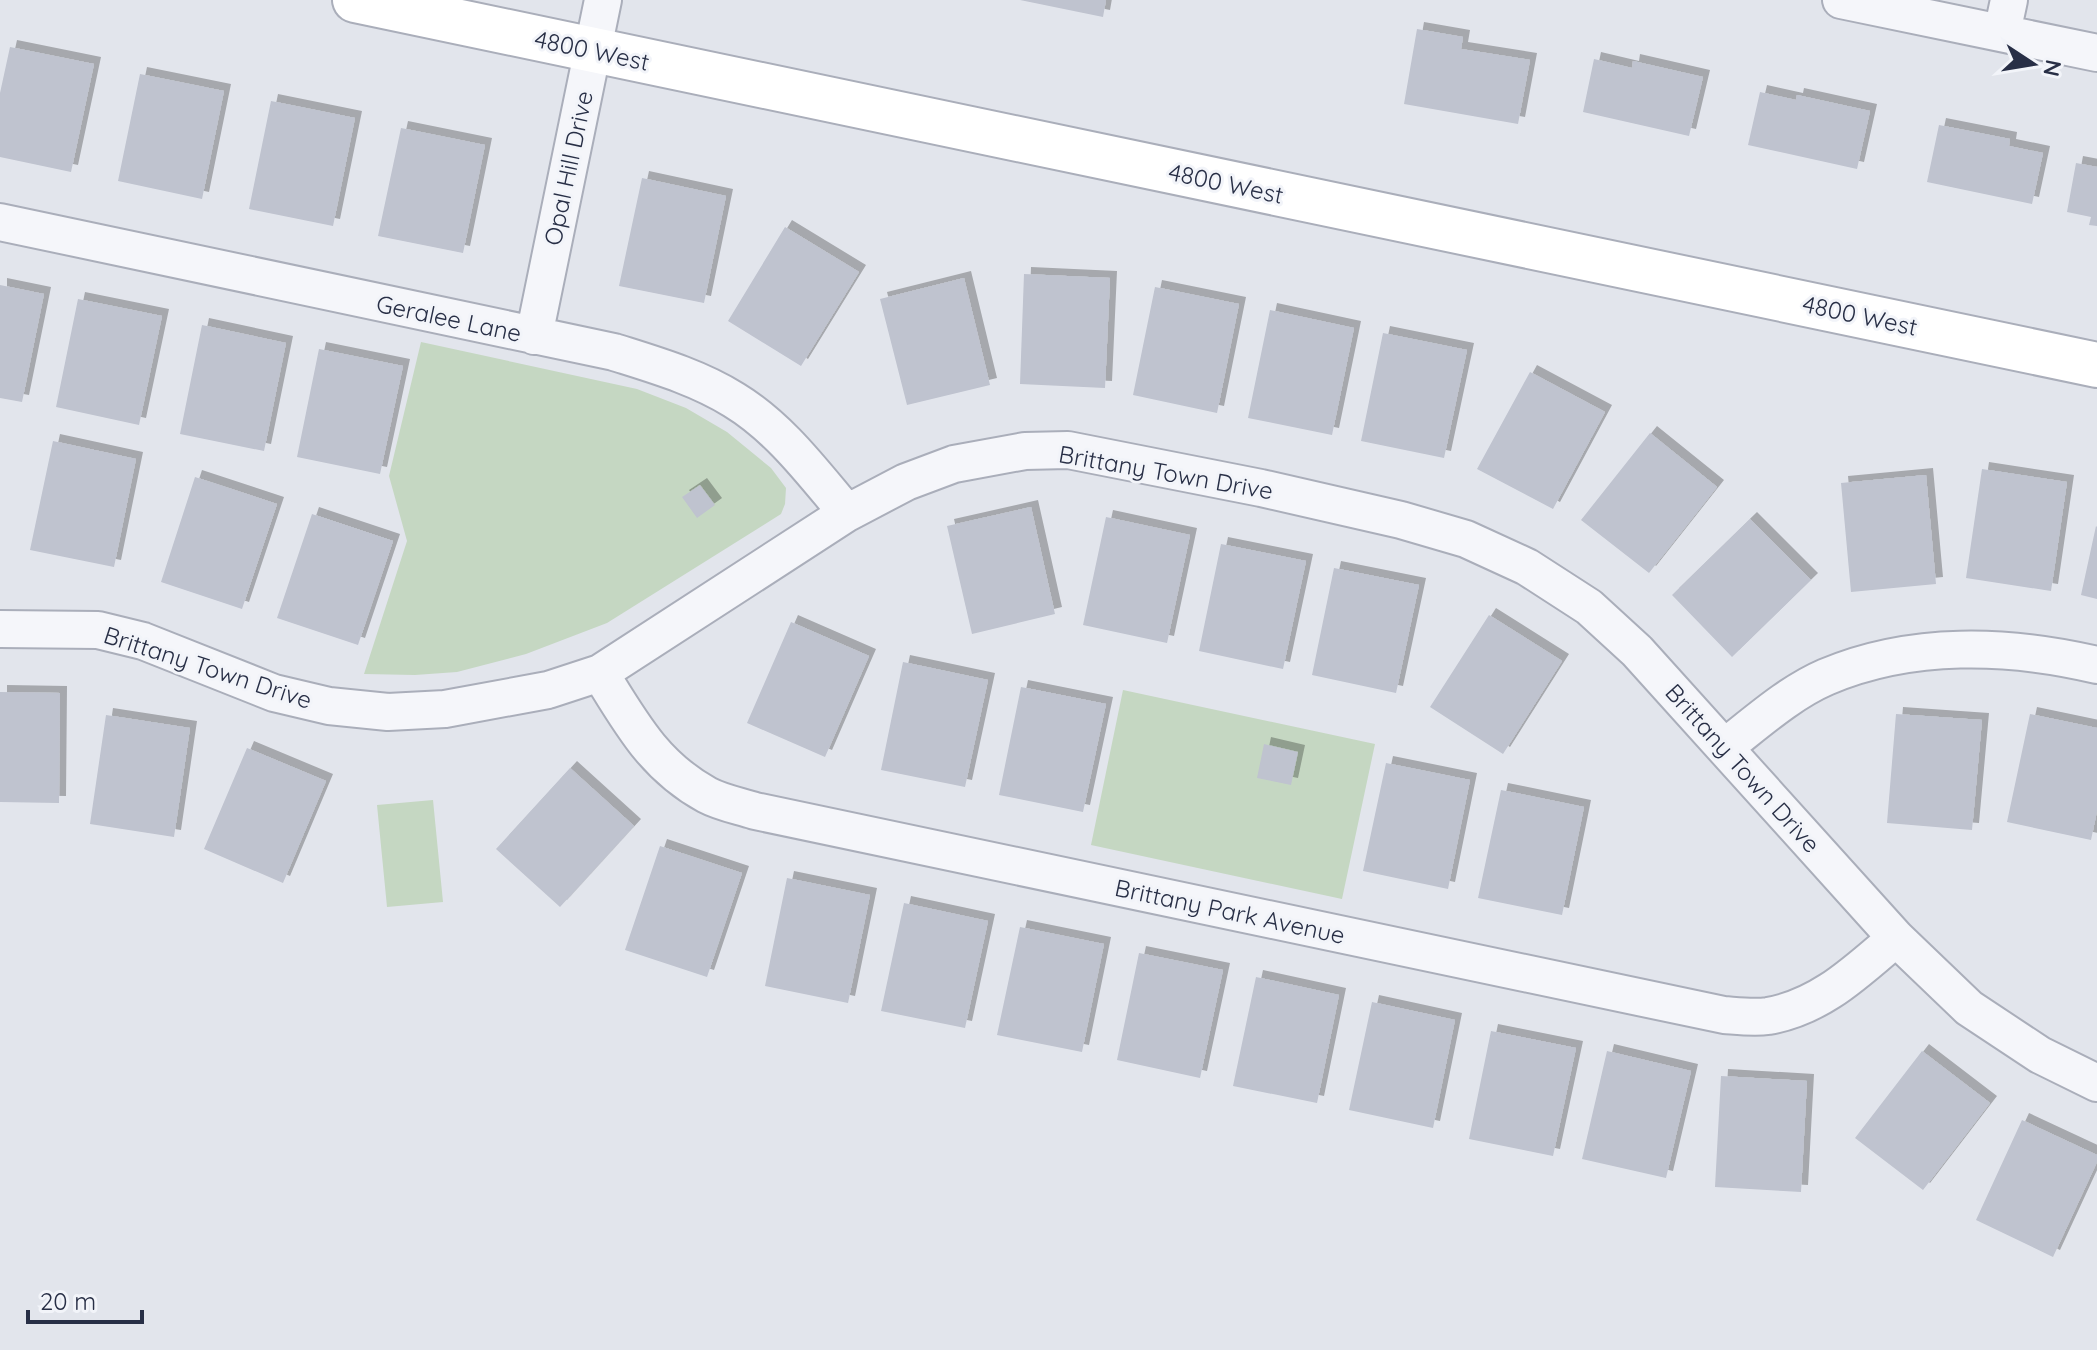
<svg xmlns="http://www.w3.org/2000/svg" width="2097" height="1350" font-family="Quicksand,sans-serif">
<style>
.green{fill:#c5d7c2}
.building{fill:#bfc3cf;filter:url(#shadow)}
.lines{fill:none;stroke-linecap:round;stroke-linejoin:round}
.street-casing{stroke:#aaaeba;stroke-width:40}
.secondary-casing{stroke:#aaaeba;stroke-width:48}
.street{stroke:#f5f6fa;stroke-width:36}
.secondary{stroke:#fff;stroke-width:44}
.labels{text-anchor:middle;dominant-baseline:central;stroke-width:6;stroke-linejoin:round;paint-order:stroke}
.street-label{font-size:24px;fill:#282f46;stroke:#f2f4f9}
</style>
<defs>
<filter id="shadow"><feDropShadow dx="7" dy="-7" stdDeviation="0" flood-color="#0004"/></filter>
</defs>
<rect width="100%" height="100%" fill="#e2e5ec"/>
<path class="green" d="M421 342 637 389 686 408 727 432 771 468 786 488 785 504 781 514 607 623 526 654 457 672 415 675 364 674 407 541 389 476Z
M1123 690 1375 744 1342 899 1091 845Z
M433 800 443 902 387 907 377 805Z"/>
<path class="building" d="M1020 0H1106L1103 17Z
M1417 29 1463 37 1461 49 1530 60 1518 124 1404 104Z
M10 47 94 64 71 172 0 157V93Z
M1594 59 1632 68 1633 61 1703 77 1689 136 1583 112Z
M140 74 224 91 202 199 118 181Z
M1760 92 1796 100 1797 95 1870 111 1857 169 1748 145Z
M271 101 355 118 333 226 249 209Z
M1939 125 2010 139 2009 146 2043 153 2032 204 1927 182Z
M401 128 485 145 463 253 378 236Z
M2076 163 2097 167V226L2089 225 2091 217 2067 212Z
M642 178 726 196 704 303 619 286Z
M785 227 859 272 801 366 728 321Z
M1024 274 1110 278 1105 388 1020 384Z
M964 278 990 385 907 405 880 299Z
M0 285 44 294 22 402 0 398Z
M1155 287 1239 304 1217 413 1133 395Z
M78 299 162 316 139 425 56 407Z
M1270 310 1354 328 1332 435 1248 418Z
M202 325 286 343 264 451 180 434Z
M1383 333 1467 350 1444 458 1361 441Z
M319 349 403 366 380 474 297 457Z
M1530 372 1605 412 1553 509 1477 469Z
M1650 433 1717 487 1649 573 1581 520Z
M53 441 136 459 114 567 30 550Z
M1982 469 2067 482 2051 591 1966 578Z
M1926 475 1936 584 1851 592 1841 483Z
M195 477 277 504 242 609 161 582Z
M700 485 715 505 697 518 682 497Z
M1031 507 1055 614 972 634 947 526Z
M312 514 393 541 358 645 277 618Z
M1106 517 1190 535 1167 643 1083 625Z
M1750 519 1811 580 1732 657 1672 595Z
M2096 526 2097 527V599L2081 595Z
M1221 544 1306 561 1283 669 1199 651Z
M1334 568 1419 585 1396 693 1312 675Z
M1489 615 1562 661 1503 754 1430 707Z
M791 622 869 656 825 757 747 723Z
M903 662 988 680 965 787 881 770Z
M1021 687 1106 704 1083 812 999 795Z
M0 692 60 693 59 803 0 802Z
M1896 714 1982 720 1972 830 1887 823Z
M2030 714 2097 728V811L2091 840 2007 822Z
M106 715 190 728 174 837 90 824Z
M1264 744 1298 752 1291 785 1257 778Z
M247 748 326 781 283 883 204 849Z
M1386 763 1470 780 1448 889 1363 871Z
M570 768 634 826 560 907 496 849Z
M1501 790 1584 807 1562 915 1478 898Z
M660 846 742 873 707 977 625 950Z
M787 878 870 895 848 1003 765 986Z
M904 903 988 921 965 1028 881 1011Z
M1020 927 1104 944 1082 1052 997 1035Z
M1139 953 1223 970 1200 1078 1117 1060Z
M1256 977 1339 995 1317 1103 1233 1086Z
M1372 1002 1455 1020 1433 1128 1349 1110Z
M1491 1031 1576 1048 1553 1156 1469 1139Z
M1607 1051 1691 1071 1666 1178 1582 1159Z
M1922 1051 1990 1103 1923 1190 1855 1138Z
M1721 1076 1807 1081 1801 1192 1715 1187Z
M2022 1120 2097 1155V1162L2053 1257 1976 1220Z"/>
<g class="lines">
<g class="street-casing">
<path id="street" d="M1841 0 2097 53
M2002 33 2009 0
M0 222 614 352C655 365 697 377 734 400 780 428 813 473 847 513
M534 336 603 0
M0 629 98 630 143 641 274 693 329 706 388 712 445 709 548 690 600 673 847 513 906 482 954 464 1025 451 1068 450 1261 488 1401 520 1466 539 1527 567 1589 607 1637 651 1896 938 1969 1008 2040 1055 2097 1083
M600 673C631 723 654 766 707 795 722 803 740 806 755 811L1724 1015C1738 1016 1754 1018 1768 1016 1821 1007 1857 971 1896 938
M1725 747C1756 723 1789 693 1826 677 1911 641 2008 644 2097 665"/>
</g>
<g class="secondary-casing">
<path id="secondary" d="M355 0 2097 365"/>
</g>
<use href="#street" class="street"/>
<use href="#secondary" class="secondary"/>
</g>
<g class="labels">
<g class="street-label">
<text transform="translate(592 50) rotate(12)">4800 West</text>
<text transform="translate(568 168) rotate(-78)">Opal Hill Drive</text>
<text transform="translate(1226 183) rotate(12)">4800 West</text>
<text transform="translate(1860 315) rotate(12)">4800 West</text>
<text transform="translate(449 318) rotate(12)">Geralee Lane</text>
<text transform="translate(1166 472) rotate(10)">Brittany Town Drive</text>
<text transform="translate(208 667) rotate(18)">Brittany Town Drive</text>
<text transform="translate(1743 768) rotate(48)">Brittany Town Drive</text>
<text transform="translate(1230 911) rotate(12)">Brittany Park Avenue</text>
</g>
</g>
<g transform="translate(2033 64) rotate(102)" stroke="#f2f4f9" stroke-width="6" paint-order="stroke">
<path d="M0-6L14 30L0 20L-14 30Z" fill="#282f46"/>
<text y="-12" font-size="22" font-weight="bold" text-anchor="middle" fill="#282f46">N</text>
</g>
<path d="M28 1310v12h114v-12" fill="none" stroke="#282f46" stroke-width="4"/>
<text x="40" y="1310" font-size="24" fill="#282f46" stroke="#f2f4f9" stroke-width="6" paint-order="stroke">20 m</text>
</svg>
